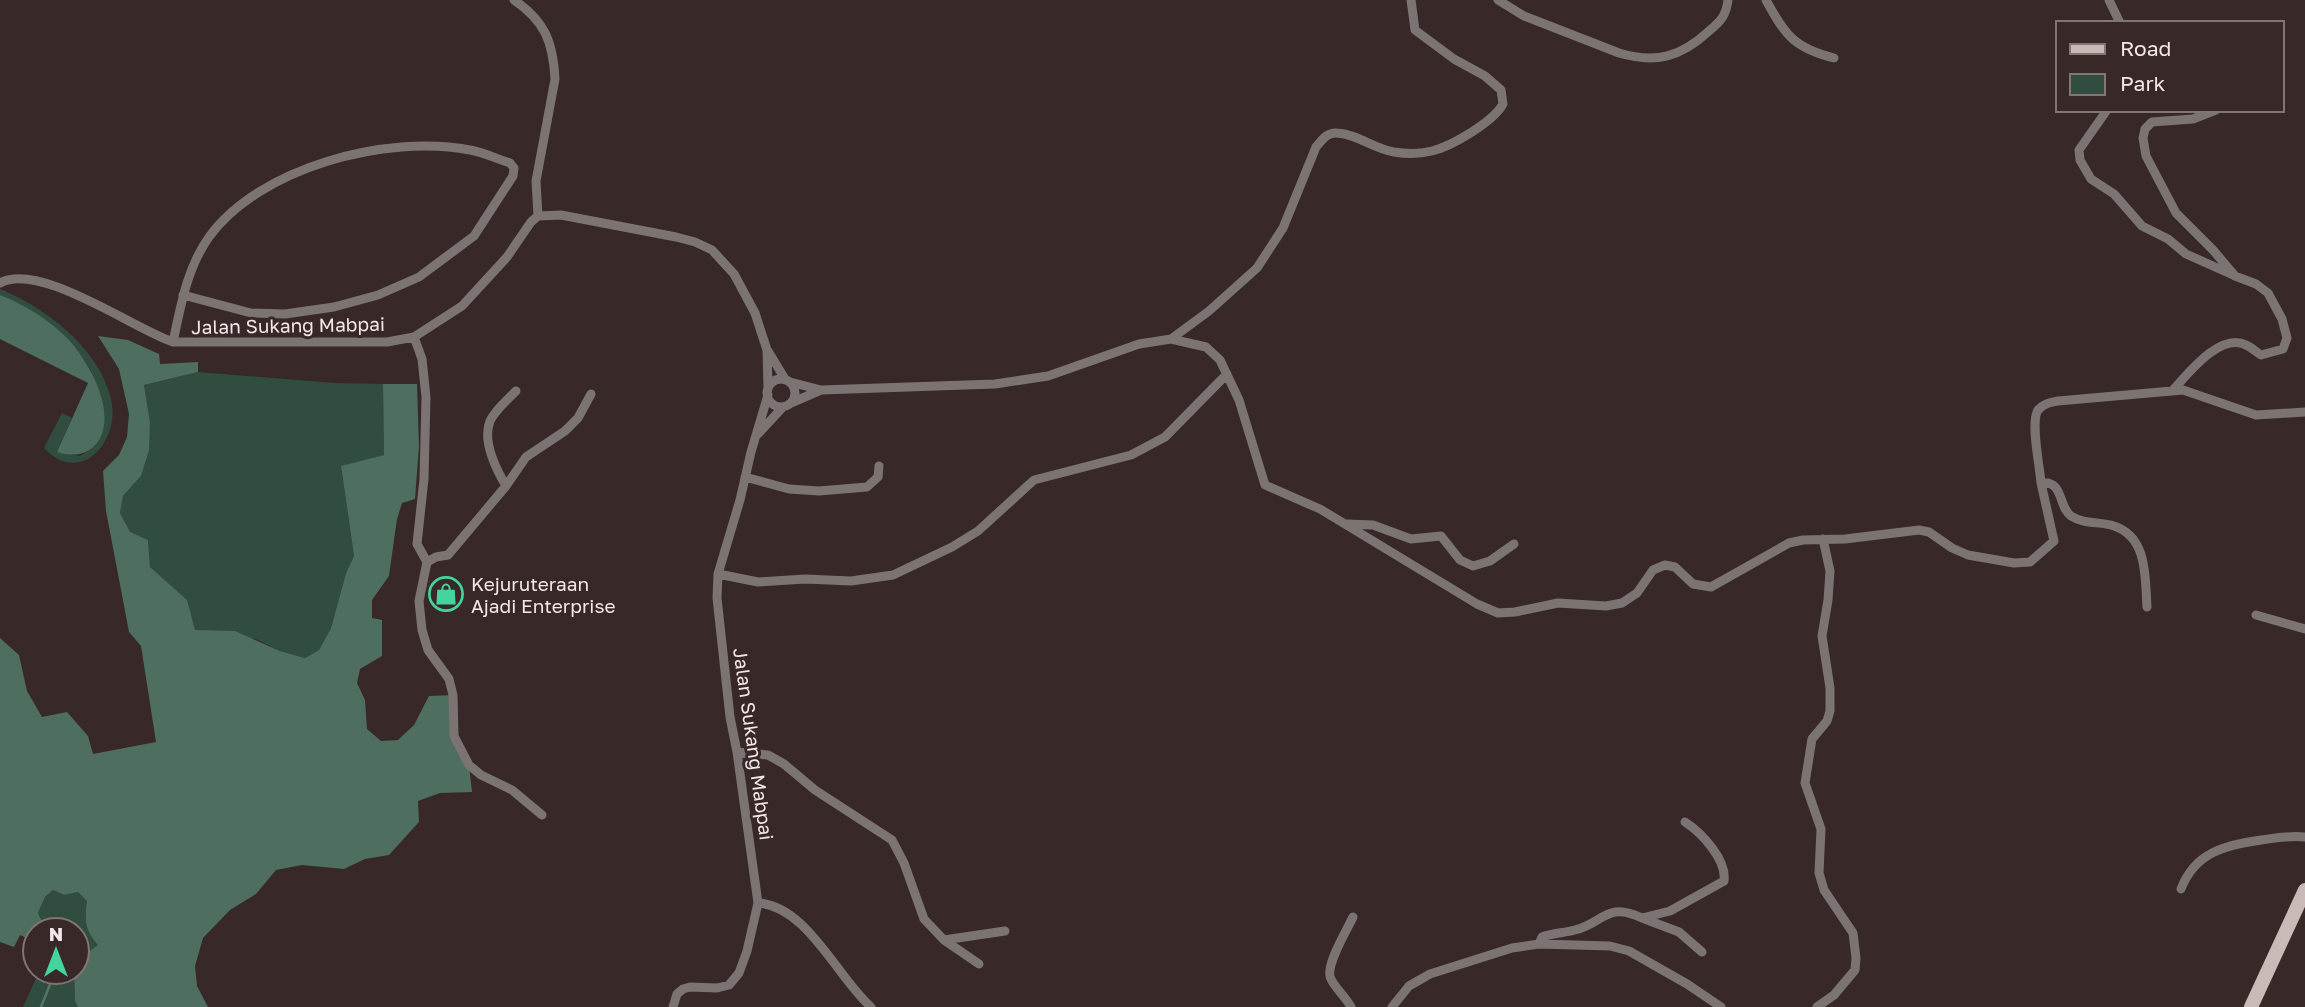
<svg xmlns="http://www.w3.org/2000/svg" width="2305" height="1007" font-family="'Golos Text',sans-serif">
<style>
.green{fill:#304d40}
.forest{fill:#4e6e5f}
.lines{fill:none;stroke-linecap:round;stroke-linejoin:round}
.stream{stroke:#557666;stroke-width:2.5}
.street{stroke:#7c7373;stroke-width:9}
.primary{stroke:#cbb9b8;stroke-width:14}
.labels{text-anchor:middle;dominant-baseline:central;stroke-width:6;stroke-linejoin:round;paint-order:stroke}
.street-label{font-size:19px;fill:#f3e8e7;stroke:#382828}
.poi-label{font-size:19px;fill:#f3e8e7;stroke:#382828;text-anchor:start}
</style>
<rect width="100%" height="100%" fill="#382828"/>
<path class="green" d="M0 289C45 307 100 349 111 399 121 441 80 487 44 448L62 413 72 418 57 452 80 456 96 445 104 415 101 396 90 369 76 348 49 323 0 295Z
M198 372 335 383 383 384 384 455 341 467 354 556 346 573 331 628 319 650 305 658 280 651 256 639 195 630 186 600 150 567 148 540 130 533 120 513 123 496 141 476 150 422 144 385Z
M53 890 64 895 78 892 87 901 85 917 98 945 77 960V930H46L38 913 45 897Z
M39 972H74L75 1000 78 1007H23Z"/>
<path class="forest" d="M0 295C28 306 60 326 78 351 89 367 99 384 103 404 110 437 92 463 57 452L88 383 0 339Z
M98 336 128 340 159 354 160 364 198 362V372L144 385 150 422 149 450 141 476 123 496 120 513 130 532 148 540 150 567 187 600 195 630 235 631 280 651 305 658 319 650 331 628 346 573 354 556 341 466 384 455 383 384H417L419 446 415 499 402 503 397 519 389 576 372 600V618L382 620V656L360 669 357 683 365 700 367 729 381 741 398 740 414 725 429 696 453 695V721L469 765 472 792 440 793 418 801 419 822 389 855 365 859 344 869 302 865 276 870 256 894 230 910 203 938 195 966 197 986 208 1007H78L75 1001 74 972H77V960L98 945C85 930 84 920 87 901L78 892 64 895 53 890 45 897 38 913 46 930H35V942L20 935 14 947 0 942V638L19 655 27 691 42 717 67 712 88 736 93 754 156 742 141 646 129 632 106 511 103 471 119 455 127 437 129 414 119 369Z"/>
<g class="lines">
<path class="stream" d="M71 930 72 928
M41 1007 55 972"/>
<path class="street" d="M514 0C545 21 553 42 555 79L536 181 538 216
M1498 0 1524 16 1619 53C1656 64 1681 57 1709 31 1721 21 1726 16 1728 0
M1766 0C1785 35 1794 48 1834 58
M2109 0 2120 23
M2107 110 2079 150 2080 160 2091 179 2114 194 2142 226 2168 239 2186 254 2233 275
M0 283C39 261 134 329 173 342H387L414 337 462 306 507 257 531 222 538 216 561 215 676 237 695 242 712 250 734 274 755 313 767 350 768 389
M414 337 422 359 426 397 424 479 417 544 427 562 419 601 422 630 428 650 449 679 453 695 454 736 469 765 481 775 512 790 542 815
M1171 339 1206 347 1220 360 1239 400 1265 485 1320 509 1477 604 1498 613 1515 612 1558 603 1606 606 1622 603 1637 593 1653 570 1665 565 1675 567 1693 584 1711 587 1789 543 1803 540 1845 539 1919 530 1929 532 1952 548 1968 555 2014 563 2030 562 2054 541 2041 483
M173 342C181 305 187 268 209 237 260 167 387 134 470 150 483 152 497 159 510 163L514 168 513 176 474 236 419 277 378 295 334 307 285 314 251 313 183 295
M768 351 785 379
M767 393a14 14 0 1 1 28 0a14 14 0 1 1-28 0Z
M790 382 821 390 995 384 1048 376 1139 344 1171 339 1209 311 1257 268 1283 228 1316 147C1322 140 1327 132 1337 133 1357 134 1374 149 1394 152 1406 154 1420 154 1432 151 1452 146 1493 122 1503 104L1501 90 1485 76 1454 59 1415 30 1411 0
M2173 390C2188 374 2220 332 2246 345 2251 347 2256 352 2261 355L2283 349 2287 338 2282 319 2268 293 2256 284 2235 276 2213 250 2176 213 2146 156 2143 138 2145 129 2152 122 2193 119 2216 110
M791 403 821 390
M758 434 783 407
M745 477 789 489 819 491 867 487 878 477 879 466
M506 486C496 469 482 441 490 421 495 410 507 400 516 391
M1347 524 1373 525 1411 539 1441 536 1460 560 1473 566 1490 561 1514 544
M427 562 436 557 448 555 506 486 526 457 565 431 578 418 591 394
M718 574 758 582 805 579 851 581 893 575 952 547 978 531 1034 480 1131 455 1165 437 1227 374
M2147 607C2145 578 2148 537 2114 526 2100 521 2085 525 2071 516 2058 507 2064 480 2041 483 2040 467 2030 422 2038 410 2043 404 2050 402 2058 401L2183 390 2256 415 2305 412
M2256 615 2305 629
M737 752 768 755 784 764 815 790 892 840 904 863 924 919 944 940 979 964
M1685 822C1702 833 1727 860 1724 881L1670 911 1642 918 1679 932 1702 952
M2181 889C2195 852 2226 845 2261 840 2276 838 2290 835 2305 837
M758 903C807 906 837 977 871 1007
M944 940 1005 931
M1539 944 1542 937C1552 933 1564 933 1575 930 1604 923 1606 901 1642 918
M673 1007 677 994 683 989 690 987 717 988 729 985 739 973 747 951 758 903 737 752 730 717 717 598 718 574 740 500 751 452 768 395
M1351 1007C1345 996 1335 988 1331 979 1324 967 1347 930 1353 917
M1392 1007 1409 986 1430 974 1512 948 1539 944 1610 946 1629 951 1687 984 1721 1007
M1817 1007 1834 995 1855 970 1856 958 1853 933 1824 890 1819 873 1821 829 1805 783 1812 739 1827 721 1830 711V688L1822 636 1828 600 1830 571 1823 539"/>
<path class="primary" d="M2251 1007 2305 890"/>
</g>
<defs>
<g id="shop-ring" transform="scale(1.75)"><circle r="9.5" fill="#382828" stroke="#46d49e" stroke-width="1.5"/><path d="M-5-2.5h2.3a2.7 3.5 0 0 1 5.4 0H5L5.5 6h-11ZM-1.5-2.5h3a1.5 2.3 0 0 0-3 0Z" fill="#46d49e"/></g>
</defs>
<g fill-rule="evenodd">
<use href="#shop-ring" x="446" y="594"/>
</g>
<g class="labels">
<g class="street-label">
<text transform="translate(288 325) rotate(-1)">Jalan Sukang Mabpai</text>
<text transform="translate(754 744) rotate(82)">Jalan Sukang Mabpai</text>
</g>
<g class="poi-label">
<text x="471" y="583">Kejuruteraan<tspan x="471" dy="22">Ajadi Enterprise</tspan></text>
</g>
</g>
<rect x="2056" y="21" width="228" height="91" fill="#382828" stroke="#837574" stroke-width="2"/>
<rect x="2070" y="44" width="35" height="10" fill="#cbb9b8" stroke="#837574" stroke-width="2"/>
<text x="2120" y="56" font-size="21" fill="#f3e8e7">Road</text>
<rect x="2070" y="74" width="35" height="21" fill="#304d40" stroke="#837574" stroke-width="2"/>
<text x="2120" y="91" font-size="21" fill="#f3e8e7">Park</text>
<g transform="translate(56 951)"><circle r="33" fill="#382828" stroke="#837574" stroke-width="2"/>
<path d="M0-5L12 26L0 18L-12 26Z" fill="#46d49e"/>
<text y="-10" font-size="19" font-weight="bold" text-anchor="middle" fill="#f3e8e7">N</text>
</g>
</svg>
